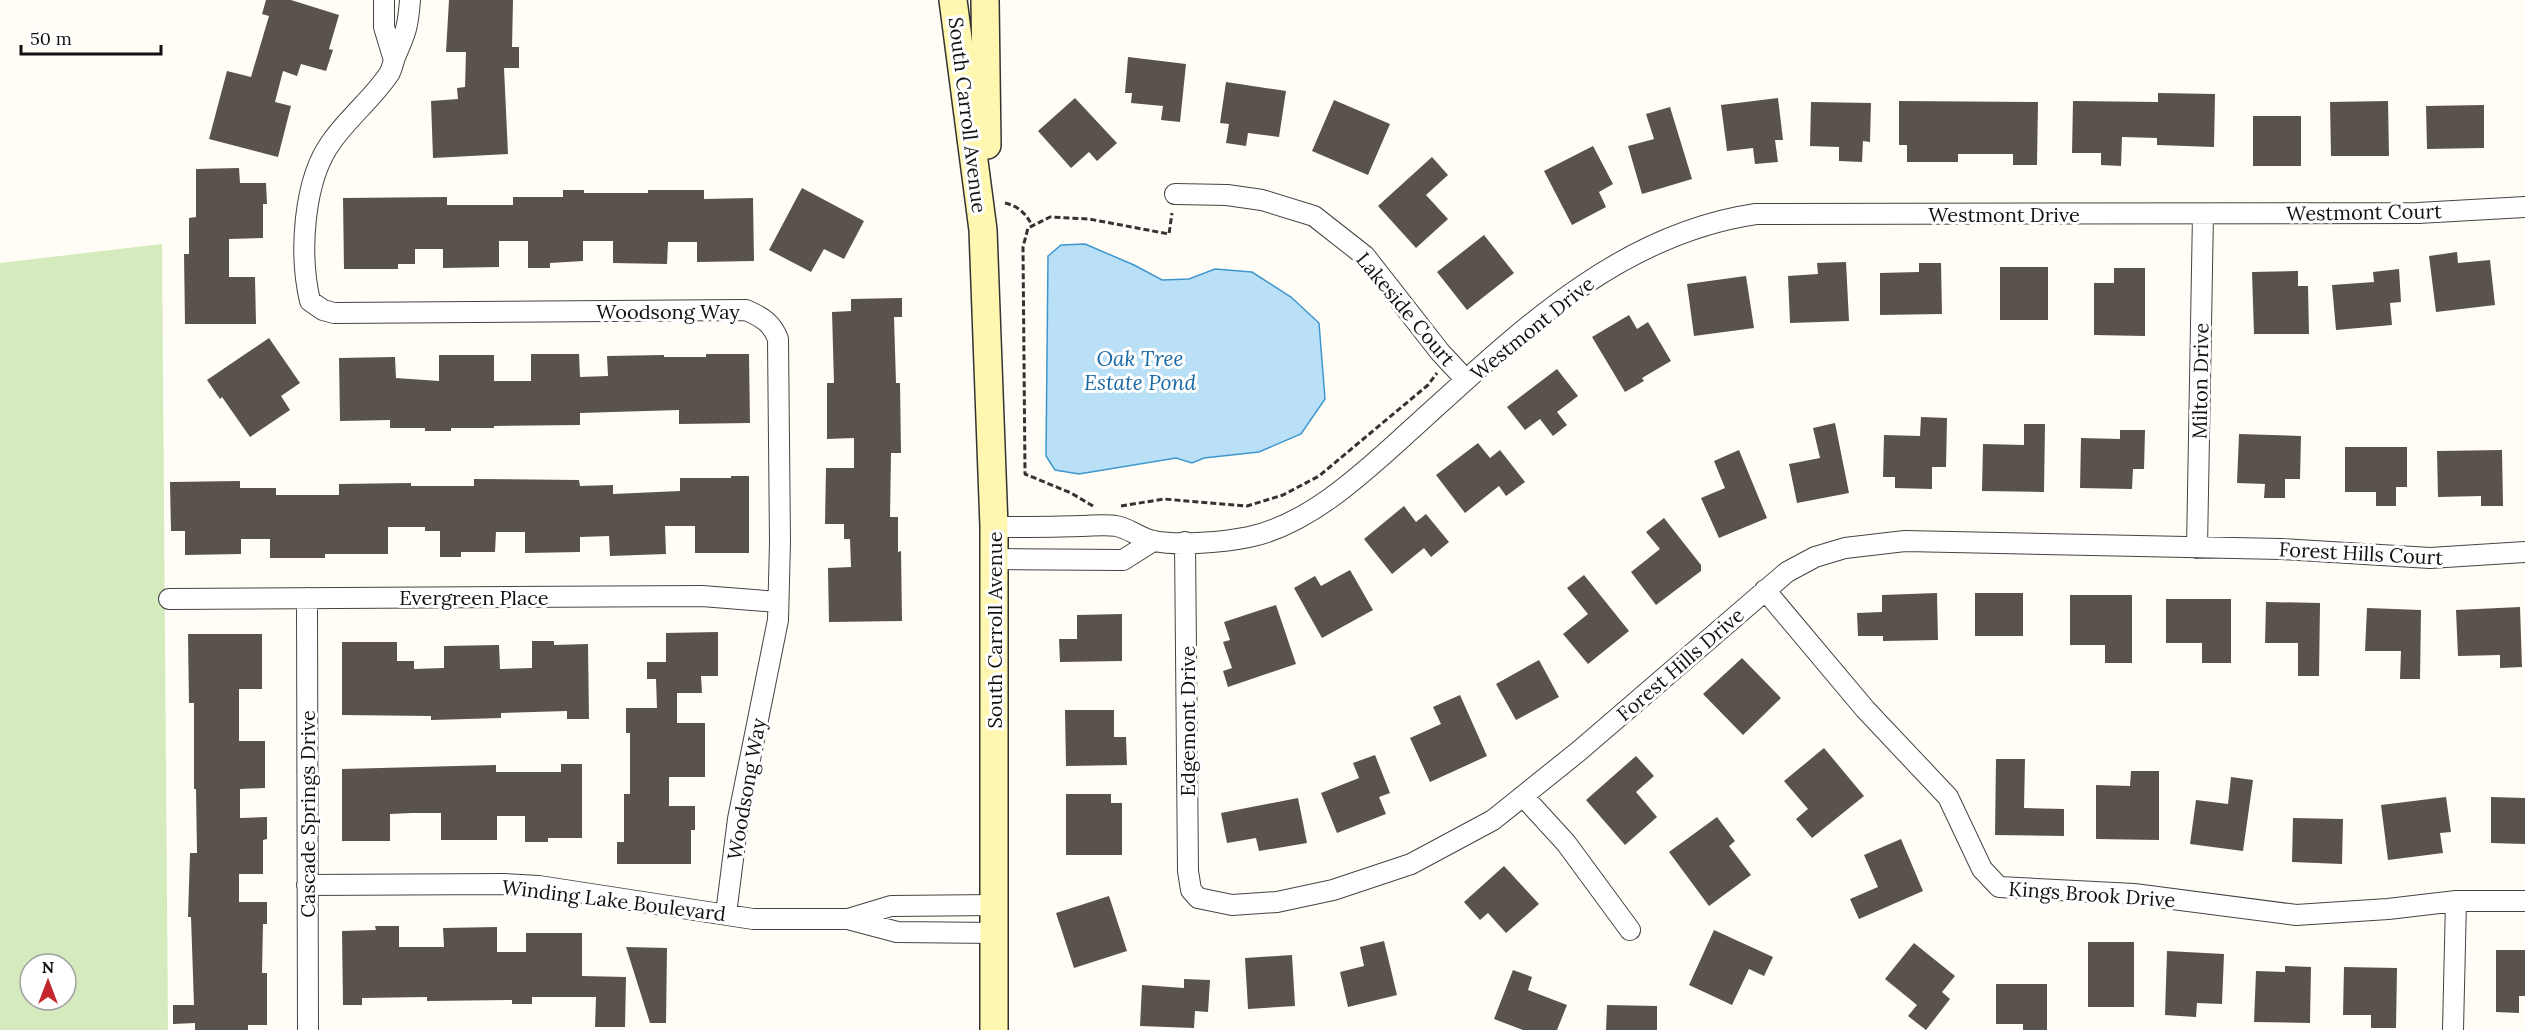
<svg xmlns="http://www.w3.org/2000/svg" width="2525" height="1030" font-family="Lora,serif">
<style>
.green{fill:#d5ebbd;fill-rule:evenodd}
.water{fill:#b9e0f7;stroke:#3f96cf;stroke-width:1.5}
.building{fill:#5a524d}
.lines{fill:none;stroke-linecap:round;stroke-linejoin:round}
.minor-casing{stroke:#444;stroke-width:22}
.secondary-casing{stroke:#333;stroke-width:30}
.path{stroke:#333;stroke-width:3;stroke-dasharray:6 3;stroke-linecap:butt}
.minor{stroke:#fff;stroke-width:20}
.secondary{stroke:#fff6b0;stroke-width:27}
.labels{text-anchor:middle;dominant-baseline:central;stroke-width:6;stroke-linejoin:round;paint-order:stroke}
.street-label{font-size:20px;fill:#111;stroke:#fff}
.water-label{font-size:21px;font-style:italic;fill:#1768a6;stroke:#fff}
</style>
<rect width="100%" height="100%" fill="#fffdf5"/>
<path class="green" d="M162 244 168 1030H0V263ZM30 964H66V1000H30Z"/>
<path class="water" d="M1085 244 1134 265 1162 280 1189 279 1215 269 1252 272 1291 297 1319 323 1325 399 1301 434 1259 452 1204 458 1192 463 1176 458 1079 474 1055 470 1046 456 1048 256 1061 245Z"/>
<path class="building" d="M266 0H291L339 15 329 49 333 50 326 71 301 64 297 76 283 71 275 102 291 106 278 157 209 139 227 71 251 77 269 16 262 14Z
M449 0H513L512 47H519V68H504L508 154 433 158 431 101 458 99 457 88 465 87 466 52H446Z
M1128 57 1186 64 1180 122 1161 120 1163 106 1131 103 1132 93H1125Z
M1226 82 1286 91 1279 137 1248 133 1246 146 1226 143 1229 124 1220 123Z
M2158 93 2215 94 2214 147 2157 145V138L2122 137 2121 166 2101 165V153H2072L2073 101 2158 102Z
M1075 98 1117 143 1097 161 1089 152 1071 168 1038 131Z
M1778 98 1783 140H1775L1778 162 1755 164 1753 148 1727 151 1721 105Z
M1334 100 1390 124 1368 175 1312 151Z
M1899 101 2038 102 2037 165H2013V154H1958V162H1907V145H1899Z
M2388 101 2389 156H2331L2330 102Z
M1811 102 1871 103 1870 142 1863 141 1862 162 1839 161V147L1810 146Z
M2484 105V148L2427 149 2426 106Z
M1670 107 1692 179 1642 194 1628 146 1654 139 1646 114Z
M2253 116H2301V166H2253Z
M1593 146 1613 184 1599 192 1606 207 1572 225 1544 171Z
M1432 157 1448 175 1426 195 1448 219 1416 248 1378 206Z
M239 168 240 183H266L267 204H263V238L229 239V277H255L256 324H185L184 254H189V218L196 217V169Z
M802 188 864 221 844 259 824 249 811 272 769 250Z
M563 190H584V193H648V190H704V199L753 198 754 261 697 262V242H668L667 264 613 263V241H583V261L550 263V268H528V241H499V267L443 268V249H415V264H398V269H344L343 198 447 197V205H513V197H563Z
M1484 235 1514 273 1467 310 1437 272Z
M2457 252 2458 263 2490 260 2495 305 2436 312 2429 256Z
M1846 262 1849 321 1790 323 1788 276 1818 274 1817 263Z
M1919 263H1941L1942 314 1880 315V273L1919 272Z
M2000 267H2048V320H2000Z
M2114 268H2145V336L2094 335V283H2114Z
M2399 269 2401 302 2390 303 2392 325 2336 330 2332 285 2374 282 2373 272Z
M2298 271V286H2308L2309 334H2254L2252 272Z
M1746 276 1754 328 1694 336 1687 284Z
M902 298V317H894L896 383H900L901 453H891L890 517H898V552L901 551 902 621 829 622 828 568 851 567 850 539H844V524H825L826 468H854V438L827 439V383H834L832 312 851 311V299Z
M1629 315 1637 329 1648 322 1671 361 1642 378 1644 381 1625 392 1592 337Z
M269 338 300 383 281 396 290 410 250 437 222 397 220 399 207 380Z
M531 354H579L580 377 608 376 607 356 664 355V357H706V354H749L750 423 679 424V410L580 413V425L494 426V428H451V431H425V428H390V420L340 421 339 358 395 357 396 378 439 381V355H494V381H531Z
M1557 369 1578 396 1557 412 1567 425 1553 436 1540 419 1525 430 1507 407Z
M1921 417 1947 418 1946 467H1932V489L1895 488V477H1883L1884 435 1920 436Z
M1835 423 1849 493 1797 503 1789 464 1820 458 1813 428Z
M2024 424H2045L2044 492 1982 491 1983 444 2024 445Z
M2120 430H2145L2144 469H2133L2132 489 2080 488 2081 438 2120 439Z
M2239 434 2301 436 2300 479H2285V498H2264L2265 484 2237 483Z
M1478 443 1490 458 1500 450 1525 482 1506 496 1499 486 1465 513 1436 475Z
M2345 447H2407V487H2396V506H2376V492H2345Z
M1739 450 1767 518 1719 538 1701 498 1725 488 1714 461Z
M2502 450 2503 506H2481V496L2438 497 2437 451Z
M731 476H749V553H695V526H665L666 554 610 556 609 536 580 537V552L525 553V532H496L495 552H461V557H440V531H425V527H388V554H325V558H270V539H241V554L185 555V531H171L170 482 240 481V488H276V495H339V484L411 483V486H474V479L579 480 580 486 613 485V494L680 491V478H731Z
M1404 506 1416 522 1426 514 1449 542 1431 557 1424 548 1392 574 1364 539Z
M1664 518 1701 565V571L1656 605 1631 572 1660 549 1646 532Z
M1350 570 1373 610 1322 638 1294 588 1315 576 1321 586Z
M1584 575 1629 631 1588 664 1563 634 1588 614 1567 588Z
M1937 593 1938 640 1883 641V636H1858L1857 613 1882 612V595Z
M1975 593H2023V636H1975Z
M2070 595H2132V663H2105V645H2070Z
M2166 599H2231V663H2202V643H2166Z
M2266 602 2320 603 2319 676H2298V643H2265Z
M1276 605 1296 664 1228 687 1223 671 1232 668 1223 642 1230 640 1224 622Z
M2520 607 2522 667 2500 668V655L2458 656 2456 610Z
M2367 608 2421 610 2420 679H2400L2401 651H2365Z
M1122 614V661L1060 662 1059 639H1077V615Z
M718 632V676H701L702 693H677V723H705V777H669V806H695V830H691V864H617V842H624V794H630V733H626V708H657L656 679H647V662H666V633Z
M188 634H262V689H239V741H265V788L240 789V818L267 817V839L263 840V874H239V902H267V924H263L262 973H267V1025H248V1030H195V1023L173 1024V1005H194L191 917H188L190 853H197L196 789H194V703H189Z
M532 641H554V645L588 644 589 719H567V711L501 713V718L431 720V716L342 715V642H397V661H414V669L444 668V646L499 645 500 669 532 668Z
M1742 658 1781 698 1743 735 1703 694Z
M1539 660 1559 697 1516 720 1496 684Z
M1460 695 1487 756 1430 782 1410 738 1441 724 1433 707Z
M1065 710H1114V737H1126L1127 765 1066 766Z
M1824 748 1864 796 1812 838 1796 819 1808 809 1784 781Z
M1375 755 1390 793 1379 797 1386 814 1337 833 1321 793 1359 778 1353 763Z
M1636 756 1654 776 1636 792 1657 817 1625 845 1586 800Z
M1996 759H2025L2024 808 2064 809V836L1995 835Z
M561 764H582V838H548V842H525V816H497V840H441V813H412L390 814V841H342V769L496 765V772H561Z
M2131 771H2159V840L2096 839V785L2130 786Z
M2231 777 2253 780 2243 851 2190 844 2196 800 2228 804Z
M1066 794H1111V803H1122V855H1066Z
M2446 797 2451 832 2440 833 2443 853 2388 860 2381 805Z
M2491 797 2525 798V844L2491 843Z
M1298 798 1307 843 1259 851 1256 838 1227 843 1221 813Z
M1717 817 1735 841 1729 846 1751 875 1709 906 1669 852Z
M2293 818 2343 819 2342 864 2292 862Z
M1901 839 1923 891 1859 919 1850 899 1878 887 1864 855Z
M1504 866 1539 904 1506 933 1488 913 1480 920 1464 902Z
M1109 896 1127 951 1074 968 1056 913Z
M375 926H399V947H444L443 928 497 927V952H526V933H582V976L626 977 625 1027H595L596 997H532V1004H512V1000L427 1001V997L362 998V1005H343L342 931 376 930Z
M1714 930 1773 957 1764 976 1749 969 1732 1005 1689 985Z
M1384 941 1397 995 1348 1007 1340 972 1364 966 1360 947Z
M2088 942H2134V1007H2088Z
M1914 943 1955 976 1942 992 1950 999 1926 1030 1908 1016 1917 1005 1885 979Z
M626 947 667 948 666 1023H650Z
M2496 950H2525V996H2519V1013L2496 1012Z
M2167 951 2224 954 2222 1004 2197 1003 2196 1017 2165 1015Z
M1292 955 1295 1006 1248 1009 1245 958Z
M2285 966 2311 967 2310 1023 2254 1022 2256 971 2285 972Z
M2344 967 2397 968 2396 1028H2371V1015H2343Z
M1513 970 1532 977 1528 990 1567 1005 1557 1030H1523L1494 1019Z
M1184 979 1210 980 1208 1012 1195 1011 1194 1028 1140 1026 1142 985 1184 988Z
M1996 984H2047V1030H2023V1024H1996Z
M1607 1005 1657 1006V1030H1606Z"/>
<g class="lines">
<g class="minor-casing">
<path id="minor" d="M384 0V27L394 60
M410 0C408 27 406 32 395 57 393 63 392 69 389 74 373 98 349 117 332 141 303 180 299 254 310 301L323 310 334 313 746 310C762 317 772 323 778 339L780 542 778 620 738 819 726 914
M1175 194 1227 195 1262 200 1314 216 1365 256 1440 352 1466 380
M994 527C1023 527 1051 527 1080 526 1091 526 1105 524 1116 526 1129 528 1141 539 1154 541 1178 546 1225 542 1249 537 1307 525 1360 476 1403 437 1507 344 1611 235 1756 214L2418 213 2525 207
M1185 542 1188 871 1191 890 1198 898 1232 905 1277 902 1333 890 1411 864 1493 820 1579 751 1787 572 1815 557 1845 548 1905 541 2281 549 2430 558 2525 552
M2197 548 2203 214
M994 559 1123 560 1153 541
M1765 590 1865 709 1948 797 1982 869 1999 887 2134 894 2296 915 2388 909 2456 901H2525
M307 598 308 1030
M169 599 702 596 778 602
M1523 796 1566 843 1630 930
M307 885 503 884 539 886 753 919H848L897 932 994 933
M848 919 891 906 994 905
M2453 1030 2456 901"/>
</g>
<g class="secondary-casing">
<path id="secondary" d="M953 0 983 230 994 527V1030
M985 0 987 145"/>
</g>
<path class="path" d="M1005 203C1018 206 1027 214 1032 226
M1093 506 1071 493 1025 474 1023 247 1028 228 1050 217 1089 219 1169 234 1172 213
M1121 506 1164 499 1247 506 1283 495 1319 476 1428 385 1437 373"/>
<use href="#minor" class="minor"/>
<use href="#secondary" class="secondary"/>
</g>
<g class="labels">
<g class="street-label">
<text transform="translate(968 115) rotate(83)">South Carroll Avenue</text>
<text transform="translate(2364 212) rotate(-1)">Westmont Court</text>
<text x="2004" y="214">Westmont Drive</text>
<text transform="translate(1406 309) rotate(50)">Lakeside Court</text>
<text x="668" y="311">Woodsong Way</text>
<text transform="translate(1532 328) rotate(-39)">Westmont Drive</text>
<text transform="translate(2200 381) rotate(-89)">Milton Drive</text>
<text transform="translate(2361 553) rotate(3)">Forest Hills Court</text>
<text x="474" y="597">Evergreen Place</text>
<text transform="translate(994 630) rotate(-90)">South Carroll Avenue</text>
<text transform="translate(1680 664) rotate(-41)">Forest Hills Drive</text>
<text transform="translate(1187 721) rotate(-90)">Edgemont Drive</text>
<text transform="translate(746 789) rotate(-80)">Woodsong Way</text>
<text transform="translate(307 814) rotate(-90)">Cascade Springs Drive</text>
<text transform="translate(2092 894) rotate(4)">Kings Brook Drive</text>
<text transform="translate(614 900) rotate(7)">Winding Lake Boulevard</text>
</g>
<g class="water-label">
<text x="1140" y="358">Oak Tree<tspan x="1140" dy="24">Estate Pond</tspan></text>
</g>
</g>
<g transform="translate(48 982)"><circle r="28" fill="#ffffff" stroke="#a0a0a0" stroke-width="1.5"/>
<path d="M0-4.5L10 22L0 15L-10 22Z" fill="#c4262e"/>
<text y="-9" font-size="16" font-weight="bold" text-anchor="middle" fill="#111111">N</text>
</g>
<path d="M21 45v9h140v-9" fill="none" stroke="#111111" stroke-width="3"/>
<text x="30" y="45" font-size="18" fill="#111111" stroke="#ffffff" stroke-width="4.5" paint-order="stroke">50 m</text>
</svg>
